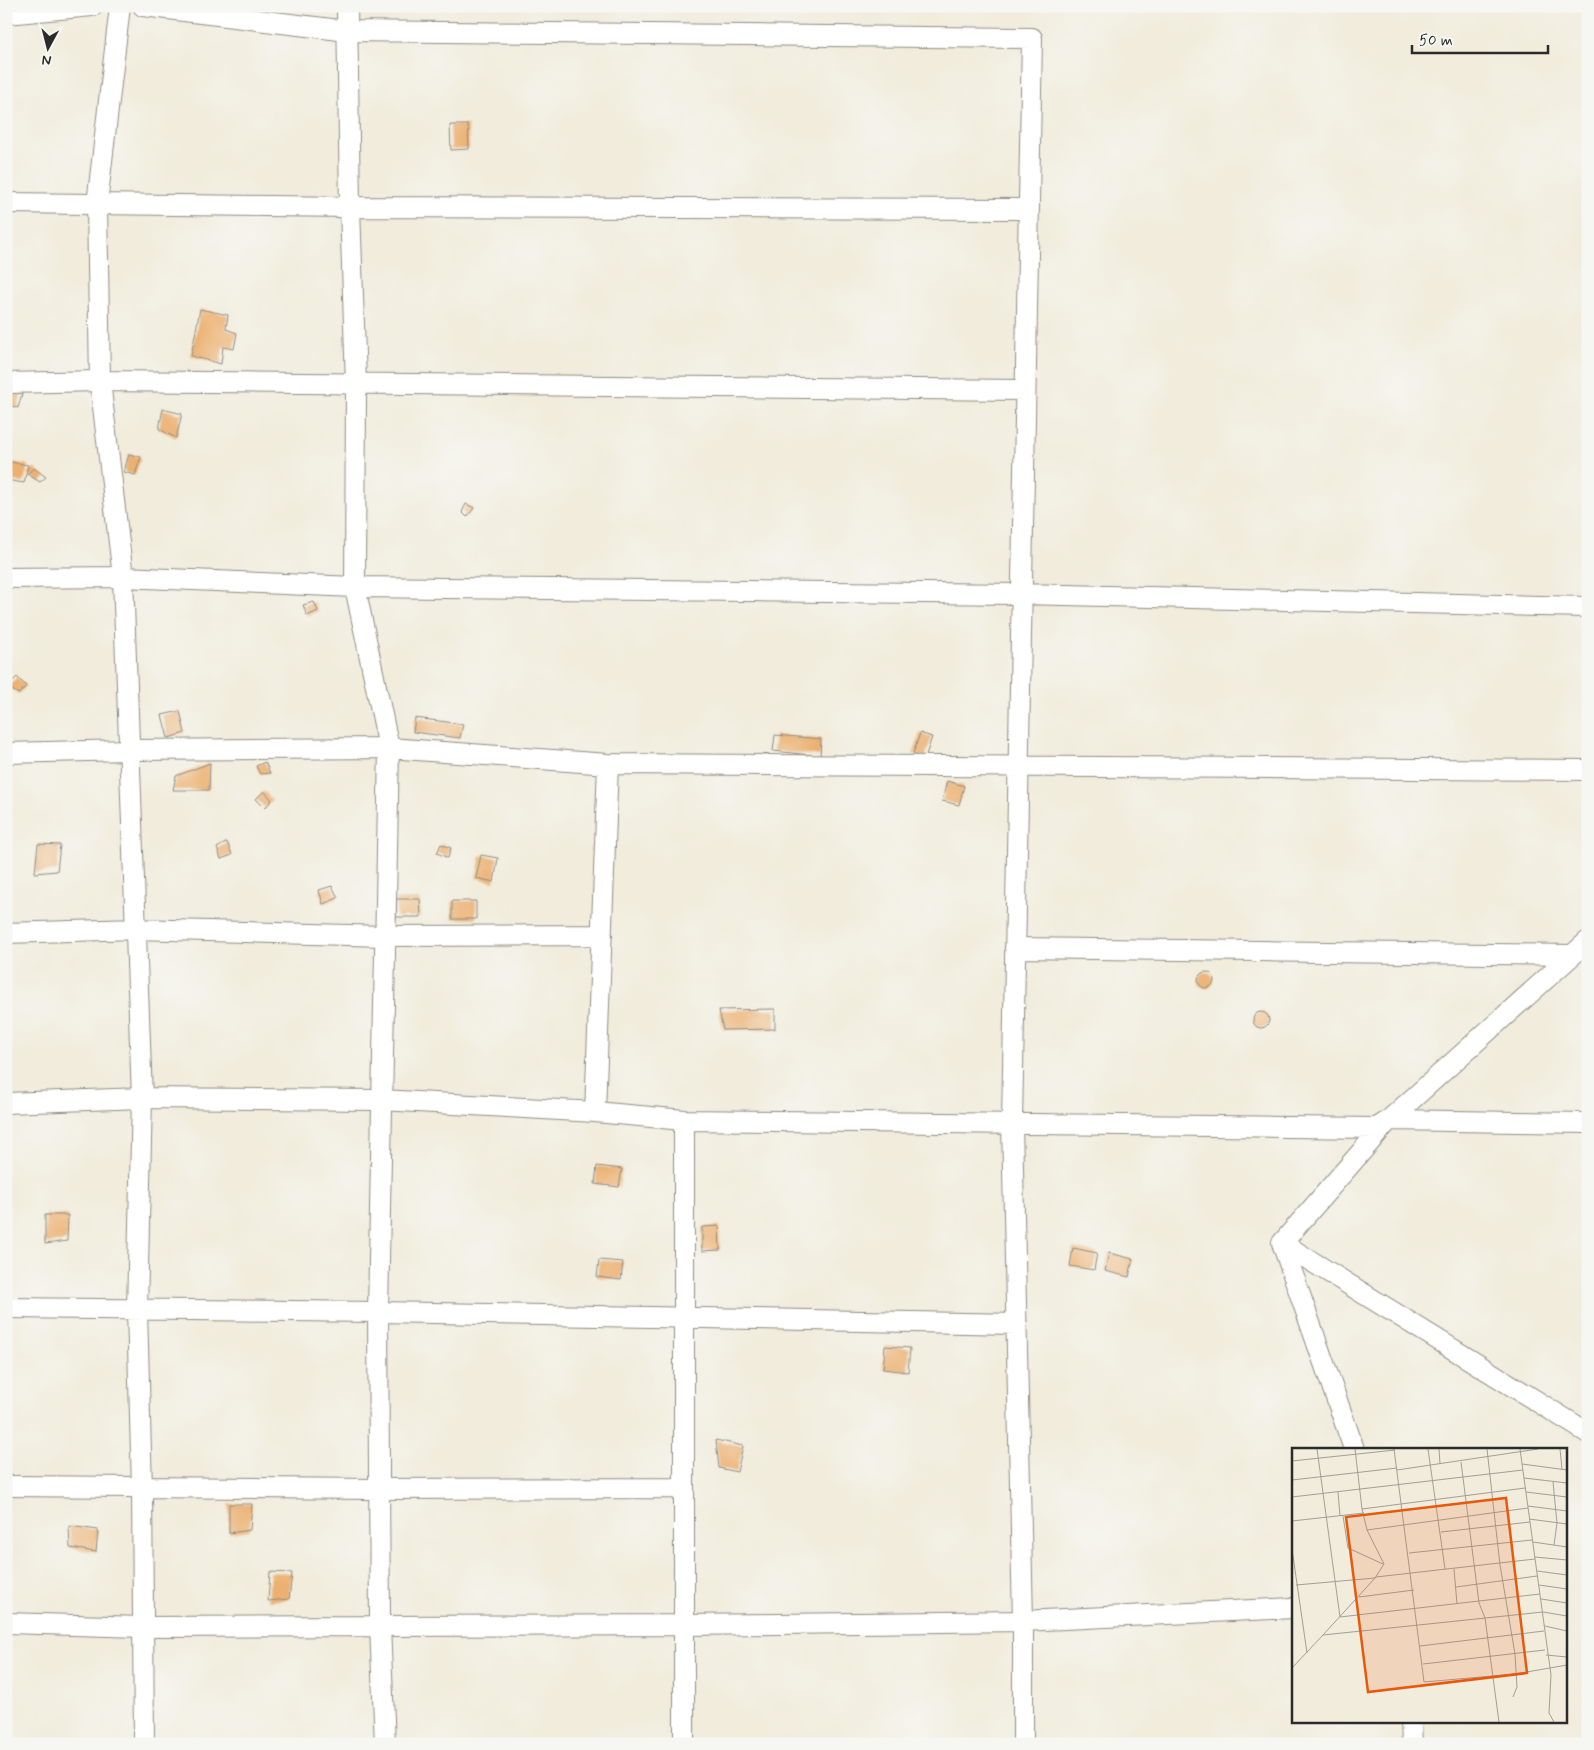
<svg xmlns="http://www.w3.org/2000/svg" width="1594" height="1750" font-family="Mynerve,sans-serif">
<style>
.building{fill:#ecb070}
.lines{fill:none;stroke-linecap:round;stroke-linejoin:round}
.minor-casing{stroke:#8e8c83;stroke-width:22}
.minor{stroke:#fff;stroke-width:20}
.inset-road{fill:none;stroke:#a29f95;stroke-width:1}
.view{fill:#e8590c;fill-opacity:0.15;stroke:#e8590c;stroke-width:2.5}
.inset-edge{fill:none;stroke:#2b2b2b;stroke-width:2.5}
</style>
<rect width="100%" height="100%" fill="#f6f6f2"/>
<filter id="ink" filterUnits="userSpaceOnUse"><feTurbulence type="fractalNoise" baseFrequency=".02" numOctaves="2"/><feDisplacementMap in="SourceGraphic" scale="10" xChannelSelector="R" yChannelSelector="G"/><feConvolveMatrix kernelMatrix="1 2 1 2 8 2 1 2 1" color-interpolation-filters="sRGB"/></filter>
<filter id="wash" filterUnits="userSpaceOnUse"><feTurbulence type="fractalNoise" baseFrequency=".0096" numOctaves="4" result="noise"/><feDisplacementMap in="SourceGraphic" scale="20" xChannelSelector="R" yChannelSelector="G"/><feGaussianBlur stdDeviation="1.12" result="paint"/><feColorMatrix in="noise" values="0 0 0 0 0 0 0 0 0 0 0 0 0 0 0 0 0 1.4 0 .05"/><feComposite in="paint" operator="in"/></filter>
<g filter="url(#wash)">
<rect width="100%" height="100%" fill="#f1ecdb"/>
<g id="blocks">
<path class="building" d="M450 125H468L469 149 451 150Z
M200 309 228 315 226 329 237 333 234 349 223 347 221 364 191 356Z
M6 389 22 394 18 408 6 404Z
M163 409 182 414 176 438 159 429Z
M129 454 141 457 135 475 124 472Z
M6 461 28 465 24 483 6 480Z
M34 468 46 477 40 482 27 474Z
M466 504 474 508 467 517 462 512Z
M314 602 318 611 307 616 303 605Z
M17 677 26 686 19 694 7 687Z
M180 711 185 733 168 738 162 715Z
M415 718 463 724 460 738 413 732Z
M920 733 932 737 925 758 913 754Z
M775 735 821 739 820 756 773 751Z
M265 762 270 773 260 774 256 766Z
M210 763 209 790H173L176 776Z
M947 781 964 786 959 805 942 801Z
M264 791 272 800 265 808 256 799Z
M227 842 232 855 221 859 217 848Z
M38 844 60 845 57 871 35 873Z
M441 844 451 848 448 858 437 853Z
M481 855 498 858 494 882 476 878Z
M332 886 338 898 323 904 319 890Z
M396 899H420L421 917H396Z
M452 901H476V919H452Z
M1198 980a8 8 0 1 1 16 0a8 8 0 1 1-16 0Z
M775 1009V1029L723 1030 719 1010Z
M1253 1020a8 8 0 1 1 16 0a8 8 0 1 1-16 0Z
M597 1166 622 1169 619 1187 595 1184Z
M45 1215H68L67 1241 45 1244Z
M719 1226 720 1250 702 1251V1227Z
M1073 1248 1097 1253 1094 1270 1070 1266Z
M1109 1253 1133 1259 1129 1277 1105 1271Z
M599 1260 623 1262 621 1280 597 1277Z
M885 1346 910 1348 908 1372 883 1369Z
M716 1440 743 1446 737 1472 719 1468Z
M229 1504H252L250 1530 229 1533Z
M69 1526 98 1530 96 1552 70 1548Z
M270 1572 292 1573 289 1599 268 1601Z"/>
</g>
</g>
<g filter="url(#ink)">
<use href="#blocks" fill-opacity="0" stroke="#8e8c83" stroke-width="1"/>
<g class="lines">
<g class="minor-casing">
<path id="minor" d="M120 6 97 204 100 381 123 577 142 1098 137 1310 142 1488 144 1744
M143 6 348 31 1032 38 1012 1124 1023 1621V1744
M347 6 350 207 356 383 355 587 389 748 378 1312 380 1626 385 1744
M6 14 92 6
M6 203 350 207 1028 209
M6 383 100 381 1025 390
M6 578 123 577 355 587 1021 594 1588 607
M6 753 129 750 389 748 608 764 1588 770
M6 933 136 929 385 936 602 935
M1015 948 1572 955
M6 1103 142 1098 381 1100 595 1112 684 1120 1377 1128 1389 1120 1588 941
M595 1112 608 764
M1282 1243 1588 1433
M6 1308 378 1312 1017 1324
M1354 1449 1282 1243 1389 1120 1588 1123
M6 1486 380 1489 683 1488
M6 1623 142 1627 683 1625 1023 1621 1293 1608
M1411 1721 1412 1744
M684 1744V1120"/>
</g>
<use href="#minor" class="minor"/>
</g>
</g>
<g transform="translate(1292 1448)">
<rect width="275" height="275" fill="#f1ecdb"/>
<path class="inset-road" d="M25 1 48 169 248 146M63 1 70 61 233 40M102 1 132 234 223 226 275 217M136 1 153 121M147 1 148 16M195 1 208 117 223 206 225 239 221 249M228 1 259 227 257 265 262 274M268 1 270 21M0 13 103 2M169 14 187 155 193 170 207 274M230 16 275 22M105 22 246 1M232 30 275 35M0 32 105 20M261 34 265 75 262 97M46 44 48 68M234 44 275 49M0 49 231 22M236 58 275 63M51 68 56 100 91 116M237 71 275 76M0 73 72 65M75 82 236 60M149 84 238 74M241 94 275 99M0 101 15 205M117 105 240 92M243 109 275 112M243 111 84 129 31 187 251 164 275 168M162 121 165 156M245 123 275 127M4 137 83 130 92 116 75 82 70 61M247 137 275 141M164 139 245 128M67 149 122 142M249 151 275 155M253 178 275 183M128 198 252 183M254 207 275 209M131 216 253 202M0 220 31 187"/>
<path class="view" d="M214 50 235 225 76 244 54 69Z"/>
<rect width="275" height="275" class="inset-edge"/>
</g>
<rect width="1594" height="1750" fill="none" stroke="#f6f6f2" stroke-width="25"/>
<g transform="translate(48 48) rotate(187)" stroke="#f6f6f2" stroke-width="4" paint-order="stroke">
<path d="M0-4L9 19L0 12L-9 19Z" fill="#2b2b2b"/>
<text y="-8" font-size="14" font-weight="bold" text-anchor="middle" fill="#2b2b2b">N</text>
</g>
<path d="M1412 45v8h136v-8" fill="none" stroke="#2b2b2b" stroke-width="2.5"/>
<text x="1419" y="45" font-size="15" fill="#2b2b2b" stroke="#f6f6f2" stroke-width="4" paint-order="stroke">50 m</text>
</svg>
